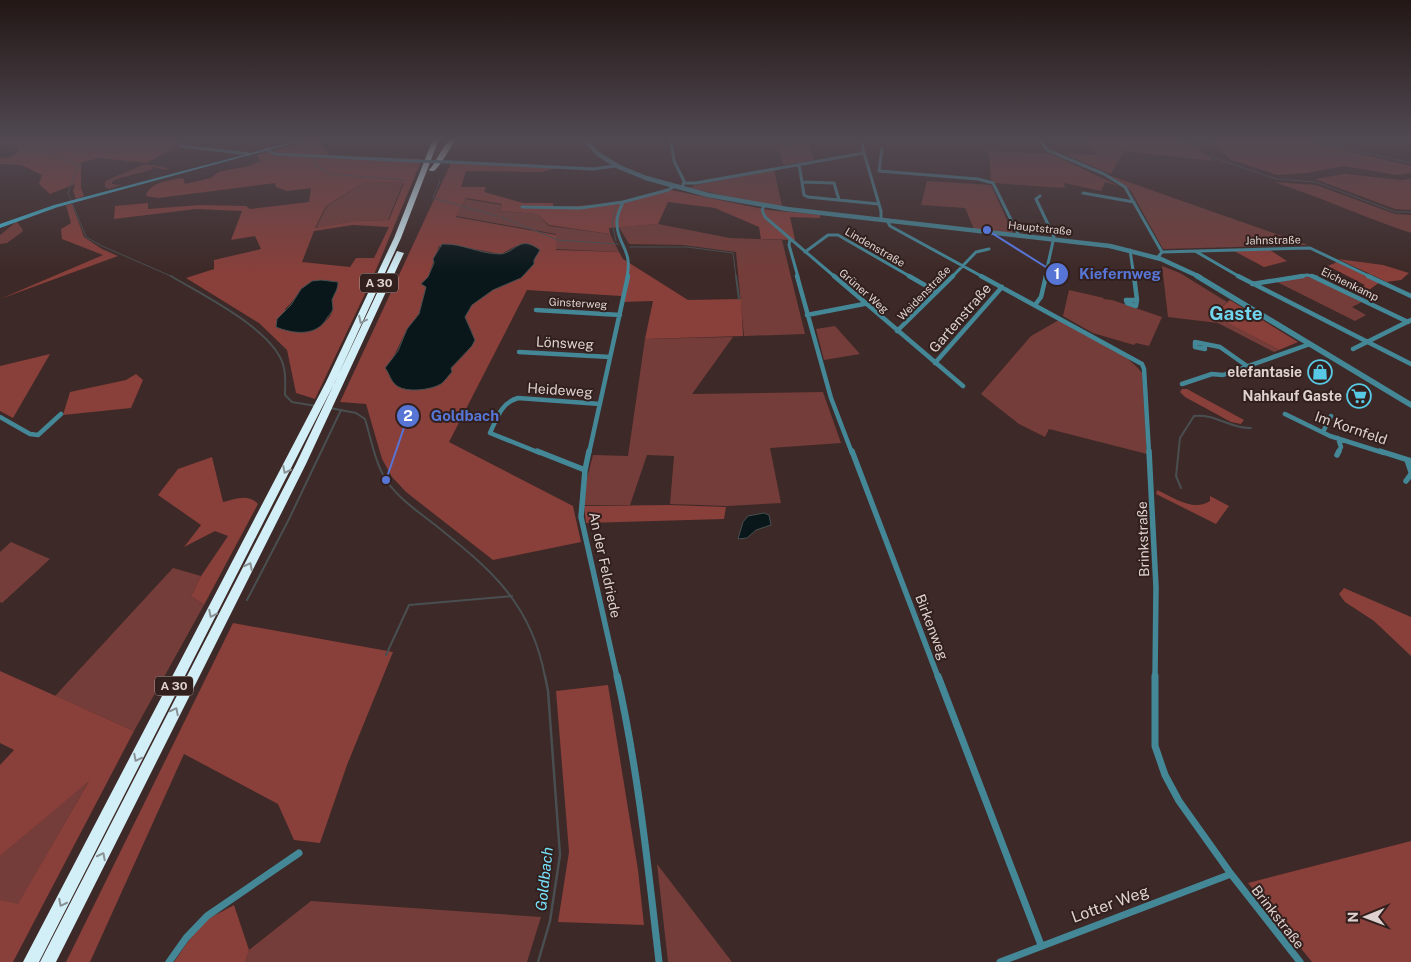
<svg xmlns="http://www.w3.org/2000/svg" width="1411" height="962" font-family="'Public Sans',sans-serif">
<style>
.green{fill:#753d39}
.forest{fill:#893f3a;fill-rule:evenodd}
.water{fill:#09171a;stroke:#494f50}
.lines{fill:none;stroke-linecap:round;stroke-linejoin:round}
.stream-far2{stroke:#494f50;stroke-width:1}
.stream-far1{stroke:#494f50;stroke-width:2}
.stream{stroke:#494f50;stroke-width:2.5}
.minor-far3{stroke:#448898;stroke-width:3}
.minor-far2{stroke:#448898;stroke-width:4.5}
.minor-far1{stroke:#448898;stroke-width:5.5}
.minor{stroke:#448898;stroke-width:7}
.tertiary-far1{stroke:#448898;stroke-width:4.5}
.tertiary{stroke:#448898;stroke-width:5.5}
.secondary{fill:#43b9d5;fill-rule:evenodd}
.motorway{fill:#d2eff7;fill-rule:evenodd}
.minor-bridge{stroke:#448898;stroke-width:3}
.oneway{stroke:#8a9295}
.labels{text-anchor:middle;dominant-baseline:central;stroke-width:4;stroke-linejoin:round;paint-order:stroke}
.far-street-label{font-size:11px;fill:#ded1cf;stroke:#32201e}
.shield{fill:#32201e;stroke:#aa9c9a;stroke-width:1}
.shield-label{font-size:12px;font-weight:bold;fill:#ded1cf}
.street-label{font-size:14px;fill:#ded1cf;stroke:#32201e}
.poi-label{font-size:14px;font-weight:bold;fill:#ded1cf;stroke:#32201e;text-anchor:end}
.water-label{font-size:15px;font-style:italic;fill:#77e2fd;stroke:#32201e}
.near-street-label{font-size:16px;fill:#ded1cf;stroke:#32201e}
.district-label{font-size:19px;font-weight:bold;fill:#70d4ed;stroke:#32201e}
.leader{fill:none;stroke:#5775d5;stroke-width:2}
.callout-dot{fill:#5775d5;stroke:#32201e;stroke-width:2}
.mark-label{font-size:15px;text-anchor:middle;font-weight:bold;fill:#fff}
.callout-label{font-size:15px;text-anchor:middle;font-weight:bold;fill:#5775d5;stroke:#32201e;stroke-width:4;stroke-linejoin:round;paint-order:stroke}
</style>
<rect width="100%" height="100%" fill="#3d2927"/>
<path class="green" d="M1082 139H1102L1109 142 1114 139H1158L1189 142 1214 161 1124 151 1111 174 1064 154 1098 155Z
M1205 139H1305L1321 145 1411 166V173L1396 175 1344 166 1306 173 1277 175 1229 159 1218 146Z
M808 143 814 160 783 165 779 147Z
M989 151 1051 154 1119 186 1105 182 1101 191 1064 183 1065 188 995 183 991 180Z
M145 164 169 168 165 170 154 167 152 168 154 169 117 179 112 182V184L122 185 109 189 105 187V181Z
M774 170 782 206 767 205 690 188 695 185Z
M1345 174 1401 180 1411 179V210L1395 209 1315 179Z
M1109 176 1114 177 1308 245 1163 249 1131 191Z
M927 181 991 185 1013 233 974 229 965 208 921 205Z
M365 182 403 183 388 220 355 221 316 228 327 206Z
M1274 182 1316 185 1395 214 1411 215V233C1365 218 1321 197 1274 182Z
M466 199 502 205 501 211 537 214 549 226 610 234 619 252 556 249V234L456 216Z
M16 222 18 223 23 230 22 232 7 243 0 244V235Z
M658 224 730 238 782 240 805 334 744 336 736 252 683 245 629 244 619 227Z
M1162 266 1180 273 1227 302 1212 315 1279 350 1274 352 1218 323 1168 317Z
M1307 276 1314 278 1362 302 1352 307 1366 315 1355 321 1277 282Z
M1069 290 1104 298 1103 299 1112 300 1162 317 1149 346 1136 343 1134 345 1093 333 1063 316Z
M1059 320C1085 334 1124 349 1142 373L1147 454 1049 429 1045 437 1019 424 981 394 1031 336Z
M835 326 860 354 824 360 816 329Z
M733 337 692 394 823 392 841 443 770 448 781 503 727 506 670 504 674 456 647 455 630 505H584L586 482 593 455 628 456 645 339Z
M11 542 50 559 2 603 0 602V552Z
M173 568 201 576 191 596 204 605 134 731 55 696Z
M90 779 18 905 0 900V856Z
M657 864 732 962H668Z
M311 901 541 917 527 962H245L249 950Z"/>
<path class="forest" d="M0 139H186L178 143 181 144 147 163 99 158 81 163V188L84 196 76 199 73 191 75 184 50 194 39 184 42 175 21 165 0 164V158L11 157 18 152 19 147 0 144Z
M316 139 329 155 422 159 373 277 315 399 296 393 287 350 259 323 186 278 214 269V260L261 249 255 236 231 240 242 211 196 209 114 219 115 206 148 203V209L200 205 246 206 250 209 309 202 311 188 287 191 276 187 275 183 158 198 146 196C149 182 171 180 183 178L185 184 211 178 218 172 249 166 260 161 257 155ZM365 182 404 183 389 220 355 221 315 228 326 206ZM353 225 389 227 374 258H356L350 267 302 262 314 231ZM321 280 338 282C338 290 333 294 332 301 332 303 333 306 333 309 330 325 306 334 291 331L285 309C299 297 300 283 321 280Z
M451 163 557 168 541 172 466 171 461 187H486L484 192 523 203H553V207L621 204 666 189 768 210 820 215V218L790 217 795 240 761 239 759 227 715 208 668 202 658 224 609 228 610 234 549 225 537 214 501 211 502 204 466 198 456 217 556 235V250L619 252 623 259 688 300 741 299 743 336 645 339 653 301 623 302 621 296 527 290 449 442 573 506 581 542 493 560 406 492 392 477 382 459 366 404 340 402ZM439 246 463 247 501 254 516 246 538 252 533 260 534 264 521 278 493 290 472 305 465 317 472 332V346L451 369 418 390 398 387 387 370 407 329 419 314 426 287 421 283 428 277Z
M72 204 84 237 102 249 118 256 0 299 103 255 62 239 61 229 71 223 66 205Z
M1270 250 1287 261 1264 267 1234 251Z
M1338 259 1383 265 1409 273 1401 280 1387 282Z
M1337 262 1380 282 1369 290 1378 295 1369 299 1353 291 1365 285 1328 266Z
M1230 300 1298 342 1279 350 1212 315Z
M50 354 13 418 0 411V366Z
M136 374 143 380 131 408 63 415 70 392 126 380Z
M1182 389H1187L1244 420 1241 424 1231 422 1185 397 1180 392Z
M212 457 223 502C235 499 248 493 258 504L204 605 191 596 201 576 228 536 215 531 184 547 201 525 158 495 178 469Z
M1157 490C1174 498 1194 512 1210 501V496L1229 506 1216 524 1156 494Z
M670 505 726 507 724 519 586 523 584 506Z
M1344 588 1411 617V656L1374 621 1345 602 1339 594Z
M233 623 393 652 347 765 320 843 294 840 278 804 184 754 90 962H66Z
M0 671 134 731 13 962H0V900L18 904 89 781 0 856V765L14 750 0 743Z
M608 685 638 870 644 925 558 922 569 852 556 691Z
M1411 841V962H1312L1248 883Z
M234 905 249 950 245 962H174L189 940 206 920Z"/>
<path class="water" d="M442 244C462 243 479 254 500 254 516 253 519 234 540 250L534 260V264L521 278 493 290 472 305 465 317 475 340 472 346 451 368 452 372C448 376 445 381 441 384 431 390 407 393 397 386 390 381 389 372 385 368L398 351 407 329 419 314 426 287 421 284 428 277 434 263 433 259Z
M321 280 338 282C338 290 334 294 332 300 332 303 333 305 333 308 333 311 329 315 327 318 317 337 293 334 276 327L277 319 291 305 301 289 312 281Z
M764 513 769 515 771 525 756 530 747 538 738 539 743 522 748 516Z"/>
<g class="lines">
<path class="stream-far2" d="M289 139 291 140
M1163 139 1182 141 1198 139
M1204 139 1215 150 1209 156 1211 157 1276 179 1316 182 1395 212H1411
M1312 139 1324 144 1411 163
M295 145 314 154
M0 146 52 153 78 165 68 193 86 237 102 246 173 277
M315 158 316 166 330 174 405 180
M438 179 440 181 433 198 497 216
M616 206 612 223 616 241
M501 217 558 240 618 244
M630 247H687L733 253 736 277"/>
<path class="stream-far1" d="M171 276C202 295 277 331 284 368 286 377 285 386 285 395L292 402 316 406
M736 276 739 299
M330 408 356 413 365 419C371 439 375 462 386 480 398 498 417 511 434 524 490 569 531 602 545 677
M1181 488 1176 476 1180 438 1194 416C1215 413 1230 429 1251 428
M247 600 289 519 341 410
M386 655 409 605 512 596"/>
<path class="stream" d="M538 962 550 921 560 855 548 691 545 676"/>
<path class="minor-far3" d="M671 139 674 161 684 181 683 185
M1039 139 1047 150 1104 174 1125 187 1162 252
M862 143 864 153
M181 146 250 154
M266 149 275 154 414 161
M882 149 879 171 978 179 993 183 1019 236
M450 162 593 169 615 166
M799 164 804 195 808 197 879 204
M802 182 834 183 839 200
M684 183H696L864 153 881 211V220
M1083 193 1134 202
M1040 196 1036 199 1054 237 1045 277
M764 206 762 210 765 217 835 277
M522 207 580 208 623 202
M887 220 890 226 983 277
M790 239 789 245 798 277
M1130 250 1134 277
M1195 251 1240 277
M805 252 828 235H838L911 277
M1158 257 1162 252 1310 248 1371 277
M1100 273 1101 277
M627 277C633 249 617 245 617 224 616 216 620 209 623 202L668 190 675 186
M952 277 976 252 989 249
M1100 277 1092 276V272L1132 277
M1295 277 1307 275 1317 277"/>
<path class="minor-far2" d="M797 276 831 398 852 453
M834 276 963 386
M909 276 937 292
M981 276 1142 364 1144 369 1149 453
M1092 276H1101
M1122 276 1133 277
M1134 276 1137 300
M1238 276 1411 364
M1312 276 1408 322
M1368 276 1411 296
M1252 284 1303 276
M1126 300H1137L1136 306 1127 303Z
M1035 305 1041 297 1046 276
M536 310 620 315
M807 315 864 304
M897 331 953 276
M1204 344 1205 349 1195 347V342L1220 347 1247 366
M1353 349 1411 320
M519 352 610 357
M935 363 1002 287
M1182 384 1212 374 1223 375 1310 344
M1285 414 1330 436 1384 453
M0 417 30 434 38 435 61 414
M1323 432 1331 416
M1338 438 1341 447 1338 453
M540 453 490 433C497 418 501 403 518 398L600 404
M589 453 628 276"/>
<path class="minor-far1" d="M537 451 585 470
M589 451 585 470 581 517 617 677
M852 451 938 677
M1149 451 1156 587 1155 677
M1380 451 1411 461
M1337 455 1339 451
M1407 460 1411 472
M1406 481 1411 474"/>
<path class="minor" d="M617 676C638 770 648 866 659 962
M938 676 1041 945
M1155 676V746L1165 775 1179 801 1231 874 1300 962
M169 962 186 938 207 916 299 853
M1000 962 1231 874"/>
<path class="tertiary-far1" d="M584 139 598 154 619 167 646 178 708 195 787 209 1110 246 1161 259 1200 277"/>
<path class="tertiary" d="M1197 276 1411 405"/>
<path class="secondary" d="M304 139H309L58 207 0 228V224L54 205Z"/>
<path class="motorway" d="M433 139H439L401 238 335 382 39 962H23L326 382 394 238Z
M451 139H457C448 149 444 162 434 171H430L429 170C438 160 441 147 451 139Z
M397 251 404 253 306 464 56 962H40L296 464Z"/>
<path class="minor-bridge" d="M414 161 450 162"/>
</g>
<defs><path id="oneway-chevron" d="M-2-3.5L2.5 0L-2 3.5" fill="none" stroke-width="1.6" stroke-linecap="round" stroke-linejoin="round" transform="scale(1.25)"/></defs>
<g class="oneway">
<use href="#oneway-chevron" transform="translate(362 320) rotate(116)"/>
<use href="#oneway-chevron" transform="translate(286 470) rotate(117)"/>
<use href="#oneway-chevron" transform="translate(249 566) rotate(-63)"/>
<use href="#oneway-chevron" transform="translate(212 614) rotate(117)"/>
<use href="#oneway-chevron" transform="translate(175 711) rotate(-63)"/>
<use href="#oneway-chevron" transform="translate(137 758) rotate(117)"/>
<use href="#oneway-chevron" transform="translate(102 856) rotate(-63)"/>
<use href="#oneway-chevron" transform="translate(62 903) rotate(117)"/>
</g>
<linearGradient id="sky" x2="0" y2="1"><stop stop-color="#221715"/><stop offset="0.51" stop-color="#514952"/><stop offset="1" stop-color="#514952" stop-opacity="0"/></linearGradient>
<rect width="1411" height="273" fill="url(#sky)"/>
<defs>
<g id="shop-ring" transform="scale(1.25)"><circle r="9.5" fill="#32201e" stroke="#58c9e4" stroke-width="1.5"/><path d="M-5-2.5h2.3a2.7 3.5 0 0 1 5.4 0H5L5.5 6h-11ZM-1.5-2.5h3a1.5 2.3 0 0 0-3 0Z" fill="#58c9e4"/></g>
<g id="supermarket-ring" transform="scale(1.25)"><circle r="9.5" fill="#32201e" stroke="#58c9e4" stroke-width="1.5"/><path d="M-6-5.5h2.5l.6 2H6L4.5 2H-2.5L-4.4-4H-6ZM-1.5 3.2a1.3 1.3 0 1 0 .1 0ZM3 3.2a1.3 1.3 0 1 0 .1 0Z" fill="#58c9e4"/></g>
</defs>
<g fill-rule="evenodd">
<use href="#shop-ring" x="1320" y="372"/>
<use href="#supermarket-ring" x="1359" y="396"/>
</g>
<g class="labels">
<g class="far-street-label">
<text transform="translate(1040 228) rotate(6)">Hauptstraße</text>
<text transform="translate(1273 240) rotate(-1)">Jahnstraße</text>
<text transform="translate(875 247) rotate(30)">Lindenstraße</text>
<text transform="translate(1350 284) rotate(26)">Eichenkamp</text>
<text transform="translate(864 291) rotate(41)">Grüner Weg</text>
<text transform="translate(924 293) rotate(-46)">Weidenstraße</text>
<text transform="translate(578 303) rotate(3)">Ginsterweg</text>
</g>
<g class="shield">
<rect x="360" y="273.5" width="38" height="19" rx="4"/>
<rect x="155" y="676.5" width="38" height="19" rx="4"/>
</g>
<g class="shield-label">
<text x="379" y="283">A 30</text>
<text x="174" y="686">A 30</text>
</g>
<g class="street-label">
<text transform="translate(960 318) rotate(-49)">Gartenstraße</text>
<text transform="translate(565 343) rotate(3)">Lönsweg</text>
<text transform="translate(560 390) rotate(4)">Heideweg</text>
<text transform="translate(1351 428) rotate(19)">Im Kornfeld</text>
<text transform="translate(1143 539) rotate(-92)">Brinkstraße</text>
<text transform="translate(605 565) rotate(78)">An der Feldriede</text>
<text transform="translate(932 627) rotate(69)">Birkenweg</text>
<text transform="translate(1278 917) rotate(52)">Brinkstraße</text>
</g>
<g class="poi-label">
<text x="1302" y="372">elefantasie</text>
<text x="1342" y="396">Nahkauf Gaste</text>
</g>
<g class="water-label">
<text transform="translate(544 879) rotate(-84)">Goldbach</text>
</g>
<g class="near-street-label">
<text transform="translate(1110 904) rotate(-20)">Lotter Weg</text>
</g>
<g class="district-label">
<text x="1236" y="313">Gaste</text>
</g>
</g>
<path class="leader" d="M987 230L1057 274M386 480L408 416"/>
<g class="callout-dot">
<circle cx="987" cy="230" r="5"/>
<circle cx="386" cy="480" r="5"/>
<circle cx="1057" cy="274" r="12"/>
<circle cx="408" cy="416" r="12"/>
</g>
<g class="mark-label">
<text x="1057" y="279">1</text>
<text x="408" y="421">2</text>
</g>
<g class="callout-label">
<text x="1120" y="279">Kiefernweg</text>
<text x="465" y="421">Goldbach</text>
</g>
<g transform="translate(1366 917) rotate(269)" stroke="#32201e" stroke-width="4" paint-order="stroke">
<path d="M0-4L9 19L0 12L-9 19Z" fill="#ded1cf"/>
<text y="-8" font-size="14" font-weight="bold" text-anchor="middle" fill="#ded1cf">N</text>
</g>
</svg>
